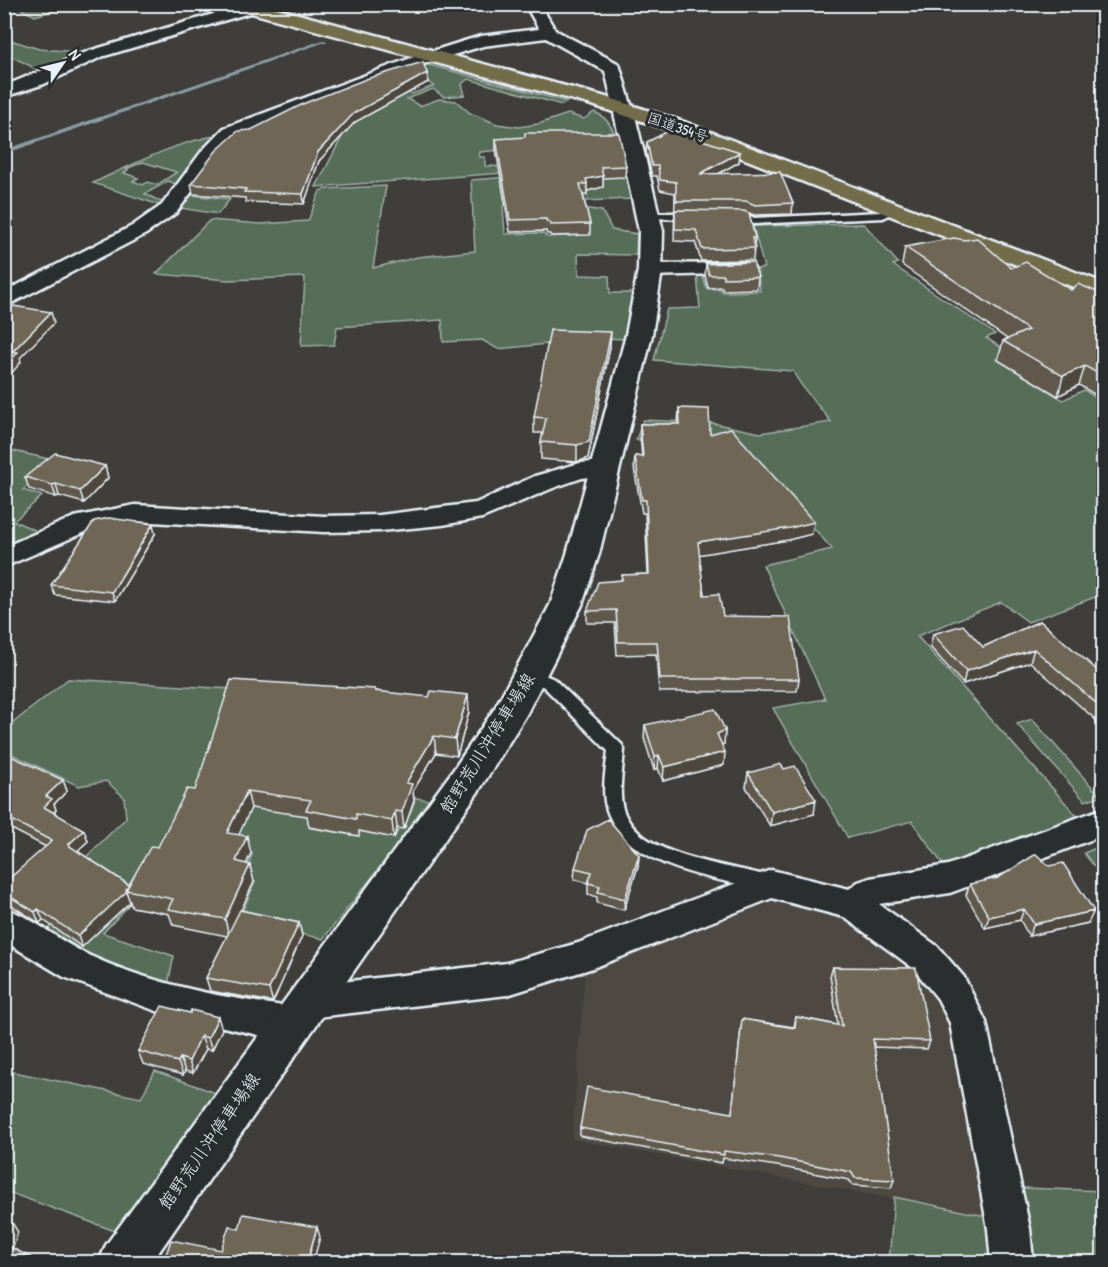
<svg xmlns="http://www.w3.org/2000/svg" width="1108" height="1267" font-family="'Patrick Hand','Klee One',sans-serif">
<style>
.built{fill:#4e4a43}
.green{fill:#566d59;stroke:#9fafa8;stroke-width:1.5;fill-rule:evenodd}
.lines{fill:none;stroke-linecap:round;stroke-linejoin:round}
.stream{fill:#899da5;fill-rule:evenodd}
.service-casing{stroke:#e8f1f8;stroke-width:5}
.minor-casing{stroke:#e8f1f8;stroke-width:5}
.secondary-casing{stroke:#e8f1f8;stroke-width:5}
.trunk-casing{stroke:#e8f1f8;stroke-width:5}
.service{fill:#2a2d2e;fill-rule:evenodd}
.minor{fill:#2a2d2e;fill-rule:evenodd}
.secondary{fill:#2a2d2e;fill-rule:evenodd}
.trunk{fill:#736c4b;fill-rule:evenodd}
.wall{fill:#60584b;stroke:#e8f1f8;stroke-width:1.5}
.shaded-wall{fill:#4e473d;stroke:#e8f1f8;stroke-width:1.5}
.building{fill:#706657;stroke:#e8f1f8;stroke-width:1.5}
.labels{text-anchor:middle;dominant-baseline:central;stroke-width:6;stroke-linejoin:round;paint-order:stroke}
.far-street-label{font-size:15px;fill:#e8f1f8;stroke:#2a2d2e}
.street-label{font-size:18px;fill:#e8f1f8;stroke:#2a2d2e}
</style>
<rect width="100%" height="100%" fill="#3f3e3a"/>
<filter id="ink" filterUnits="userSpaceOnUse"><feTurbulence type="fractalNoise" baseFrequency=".0167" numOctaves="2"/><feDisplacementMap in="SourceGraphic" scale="12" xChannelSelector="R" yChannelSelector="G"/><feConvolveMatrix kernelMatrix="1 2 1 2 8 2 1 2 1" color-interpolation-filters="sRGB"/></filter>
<g filter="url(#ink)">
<path class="built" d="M760 901 793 902 832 911 859 924 916 969 938 996 955 1032 991 1217 572 1139 585 972 639 947Z"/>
<path class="green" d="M17 5H75L35 16 23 10Z
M4 38 39 49 92 53 44 73 5 53Z
M422 63 567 102 562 105 468 79 462 84 465 95 444 97 433 89 407 99 420 106 439 99 456 101 470 113 497 124 519 127 538 124 568 114 584 119 594 112C615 119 618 146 623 164L316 187 343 135 351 126 347 124 388 96 363 84ZM410 71 434 86 412 94 404 90 398 92 380 83ZM586 138H599L603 147H599L601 156 565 155 561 145 564 144V142L586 141ZM509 149V153H513V167L485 166V157H479L480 152Z
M220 135 179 185 168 181 145 194 166 204 162 206 93 183C134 164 175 142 220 135ZM143 162 176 172H177L157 185 148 182 143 185 133 181 138 178 124 173 128 170 126 169Z
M619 169 625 172 632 199 506 204 503 207 505 234 543 233 547 237 584 235 583 208 602 211 612 230 637 234 636 255 578 254 579 275 609 276 610 293H633L624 339 605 338 498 349 482 340 443 342 442 320 337 327 334 345 301 346 305 277 228 280 156 274 210 220 260 224 308 221 320 191 325 189 386 186 373 268 418 257 475 251 471 180Z
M189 195 230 199 218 214 180 208Z
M864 224 898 263 893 265 995 334 986 338 1009 352 996 359 1063 400 1084 390 1103 402V599L1098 596 1028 622 1001 602 917 636 1077 816 946 869 912 821 848 838 773 708 825 699 763 565 832 549 736 439 636 440 643 420 712 423 760 433 831 422C818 404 802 390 793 371L654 360 667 309 700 308 697 275 702 274 707 289H721L722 292 760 291 757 269 764 268 753 226Z
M5 449 57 461 23 490 42 496 14 521 44 534 5 552Z
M68 679 232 689 291 775 433 801 323 939 239 920 255 882 242 877 253 853 230 849 137 896 103 933 174 956 168 984 108 965 46 931 109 873 82 861 126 818 124 797 106 781 79 786 5 751 4 730ZM414 802 394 838 359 831 358 836 310 828 314 817Z
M1032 719 1100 796 1085 801 1017 724Z
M1103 845V878L1084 853Z
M9 1071 141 1098 155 1071 219 1094 118 1232 5 1191 4 1083Z
M1023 1188 1103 1191V1262H1022L1018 1190Z
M894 1197 991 1217 995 1262H889Z"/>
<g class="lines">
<path class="stream" d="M323 40 328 41 4 154V150Z"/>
<g class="service-casing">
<path id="service" d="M893 206 897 207V211L883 218 752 224 726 217C733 211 746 213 754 218L881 212Z
M649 213H695L700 216 695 219 645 218V214Z
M531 669 554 679 622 745 624 749C623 768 618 791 623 809 639 860 733 864 774 878L777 883 774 888 768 890C717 879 626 868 607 810 601 792 606 769 608 751L544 687 526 679 523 675 526 671Z"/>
</g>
<g class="minor-casing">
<path id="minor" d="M247 4H272L270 7 101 57 44 84 4 97V86L89 51Z
M525 4H540L555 30 619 64 632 108 629 112H617L614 108 605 71 546 38 483 46 423 64 236 136 216 159 176 213 146 234 4 307V292L132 226 162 205 202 151 224 128 411 58 458 43 481 36 539 29Z
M744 263 751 265 754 269 751 273 650 276 643 274 640 270 643 266 650 264Z
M606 461 615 464 619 469 615 474 582 478 553 488 482 518 442 525 380 531 324 532 135 521 90 530 4 567V547L74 517 135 505 324 516 380 515 476 503 535 476 580 463Z
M1104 808V835L950 893 879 904 937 946 964 977 986 1022 1030 1229 1033 1262H991L988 1229 950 1023 938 999 913 968 844 917 772 898 593 968 507 995 308 1018 310 1024 305 1036 292 1040 267 1037 162 1013 64 977 4 941V908C34 918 59 941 88 955 151 984 223 998 291 1007L289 1002 294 991 307 986 507 963 578 943 771 870 849 889 858 882 870 878 948 865Z"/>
</g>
<g class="secondary-casing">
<path id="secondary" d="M623 102 630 104 633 108 663 231 662 270 652 335 599 554 582 605 526 715 480 789 152 1262H99L106 1245 454 769 495 708 550 605 567 554 626 335 638 270 639 231 613 108 616 104Z"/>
</g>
<g class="trunk-casing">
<path id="trunk" d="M231 4H261L606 97 687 123 1104 283V299L673 131 592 105 233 8Z"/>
</g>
<use href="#service" class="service"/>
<use href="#minor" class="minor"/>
<use href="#secondary" class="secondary"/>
<use href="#trunk" class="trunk"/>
</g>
<path class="wall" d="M427 73 428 82 355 122 319 161 304 204 246 202 245 198 193 194 191 184 251 130Z
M496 139 626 166 625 177 603 178V187L587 191V195H583L590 224V235L551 236 550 234H547L546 231 510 232 496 150Z
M647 142 739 162 718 174 793 203 792 214 754 215 749 213 755 238 753 260 701 261 695 242 674 241 675 193 660 190 657 176H652L646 152Z
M905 247 1011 268 1071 290 1097 292 1104 289V400L1079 385 1058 396 998 360 1003 341 1007 339 902 265Z
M706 264 758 277 757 289 723 290 722 287 708 288 705 276Z
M610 347 588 458 577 462 541 459V442L543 433H534V417Z
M679 408 814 522 812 534 788 540 699 554 704 595 723 616 799 679 797 691 659 692 656 654 617 655 615 623H587V611L621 580 622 575 648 574 645 513H642L634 468 635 456 642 457 640 436V424H678Z
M105 466 108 478 84 503 59 496 56 497 29 489 25 477Z
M155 534 115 601 55 595 51 585Z
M1040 621 1104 676V727L1030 662 963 684 930 647 933 634 983 647Z
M375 689 376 691 469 712 457 756 436 753 413 791 414 801 404 829 397 828 394 838 359 831V836L309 827 307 816 251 808 238 835 251 853 246 864 254 882 241 910 299 923 302 936 273 1002 210 991 206 978 227 936 173 925 169 914 132 907 130 902 82 947 43 920 39 923 4 901V883L46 847 4 825V762L63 780 67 791 54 804 56 810 54 812 88 841 77 851 129 885 158 847 195 790Z
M645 725 725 730 724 744H722L724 765 663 781 658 768 654 770 644 738Z
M748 773 814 814 770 826 746 787Z
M639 855 638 866 624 910 597 903V897L588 894V883L574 879 575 868Z
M970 884 1088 923 1029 936 1020 920 985 928 966 895Z
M833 967 930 1041 927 1049 874 1047 894 1180 891 1188 853 1185 849 1180 777 1166 723 1158 722 1163 580 1136V1128L732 1113 742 1019 794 1027 796 1017 838 1025 830 976Z
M222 1029 212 1050 206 1049 193 1073 185 1071 183 1075 143 1064 138 1051Z"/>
<path class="shaded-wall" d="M427 73 428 82 355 122 319 161 304 204 303 194 318 152 354 113Z
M740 152 739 162 699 185 700 174Z
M603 176V187L587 191V184L586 179Z
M51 312 54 323 20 358 21 362 4 382V368L13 351Z
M611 332 610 347 588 458 577 462V445Z
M1085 366 1079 385 1058 396 1063 376Z
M105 466 108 478 84 503 80 491Z
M56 484 59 496 56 497 52 485Z
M814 522 812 534 788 540 697 555 698 542Z
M153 524 155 534 115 601 112 592Z
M1034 649 1030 662 963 684 966 671Z
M468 695 469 712 457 756 455 739Z
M725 730 724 744 715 747 717 734Z
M434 736 436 753 413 791 414 801 404 829 402 812 406 783Z
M725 752 724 765 663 781 664 767Z
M659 755 658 768 654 770 655 757Z
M63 780 67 791 54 804 56 810 48 818 44 807 46 796Z
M247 791 251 808 232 850 227 833Z
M816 800 814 814 770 826 772 812Z
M395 811 397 828 394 838 392 821Z
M84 830 88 841 72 856 68 845Z
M247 836 251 853 240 878 236 861Z
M639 855 638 866 624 910 625 899Z
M250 865 254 882 229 936 225 919Z
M126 891 130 902 82 947 78 936Z
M38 909 43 920 39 923 35 912Z
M1024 909 1020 920 985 928 989 917Z
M1094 911 1088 923 1029 936 1034 924Z
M299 923 302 936 273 1002 269 989Z
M218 1017 222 1029 212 1050 208 1038Z
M201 1036 206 1049 193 1073 189 1061Z
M180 1058 185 1071 183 1075 178 1062Z
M9 1218 18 1232 10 1256 4 1248V1230Z
M317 1227 320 1237 313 1263 308 1259Z"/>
<path class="building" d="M423 62 427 73 354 113 318 152 303 194 244 192 246 189 191 184 216 151 238 131 251 130 305 103 366 79Z
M670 130 740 152 700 174 780 172 793 203 755 205 746 201H676V182L660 180 658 166H652L647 142Z
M525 133H619L626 166 601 167 603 176 586 179 587 184H580L590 224 551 225 550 222H547L546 219 510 220 496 139 525 137Z
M675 210 744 211 749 213 755 238H752L755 248 702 249 696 230 675 229Z
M954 238 965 240 977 238 1011 268 1026 262 1071 290 1078 284 1097 292 1102 288 1104 289V377L1085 366 1063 376 1003 341 1028 330 905 247Z
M753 262 758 277 724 278 723 275H709L706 264Z
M13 306 51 312 13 351 18 352 4 368V314Z
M550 330 611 332 589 442 577 445 541 442 546 418 534 417Z
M679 408 709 409 710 434 731 428 814 522 790 528 698 542 704 595 719 594 723 616 790 617 799 679H660L657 642H618L616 610 587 611 598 582 622 580V575L649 574 646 500H642L635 456 643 457 640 424H680Z
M55 453 105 466 80 491 56 484 52 485 25 477Z
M109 518 153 524 112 592 51 585 94 521Z
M1040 621 1104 676V710L1034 649 966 671 933 634 963 625 983 647Z
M231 680 375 689V691L429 697 431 691 468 695 455 739 434 736 406 783 412 784 402 812 395 811 392 821 356 814V819L306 810 311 800 247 791 227 833 247 836 236 861 250 865 225 919 168 909 173 899 126 890 151 846 158 847 187 789 195 790Z
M715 709 725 730 717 734 725 752 664 767 659 755 655 757 645 725Z
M11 756 63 780 46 796 52 799 44 807 84 830 68 845 129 885 126 890 127 891 78 936 38 909 35 912 4 893V883L52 841 4 816V762Z
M781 764 784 769 795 766 816 800 772 812 748 773Z
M608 819 639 855 625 899 598 892 600 886 588 883 592 872 575 868 587 830Z
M1036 854 1049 866 1063 863 1094 911 1034 924 1024 909 989 917 970 884 998 878Z
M240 910 299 923 269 989 206 978Z
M833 967 916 968 930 1041 873 1039 894 1180 855 1178 851 1172 779 1158 724 1151V1155L580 1128 587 1087 732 1113 742 1019 795 1028 796 1017 842 1026Z
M162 1006 190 1013 191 1010 218 1017 208 1038 201 1036 189 1061 180 1058 178 1062 138 1051Z
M243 1214 317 1227 308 1259 319 1261 318 1263H163L171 1240 221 1250 229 1226 239 1229Z
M4 1217 9 1218 4 1230Z
M4 1244 42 1263H4Z"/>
</g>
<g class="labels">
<g class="far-street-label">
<text transform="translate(678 127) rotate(19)">国道354号</text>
</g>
<g class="street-label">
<text transform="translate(487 743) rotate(-58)">館野荒川沖停車場線</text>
<text transform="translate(209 1141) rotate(-55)">館野荒川沖停車場線</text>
</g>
</g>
<rect width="1108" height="1267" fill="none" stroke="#2a2d2e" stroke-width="24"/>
<rect x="12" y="12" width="1084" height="1243" fill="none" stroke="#e8f1f8" stroke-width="2" filter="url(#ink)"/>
<g transform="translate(63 63) rotate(55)" stroke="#2a2d2e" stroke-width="4.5" paint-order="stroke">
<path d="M0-4.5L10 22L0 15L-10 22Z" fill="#e8f1f8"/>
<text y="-9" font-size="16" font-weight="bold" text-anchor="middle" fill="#e8f1f8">N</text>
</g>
</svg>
